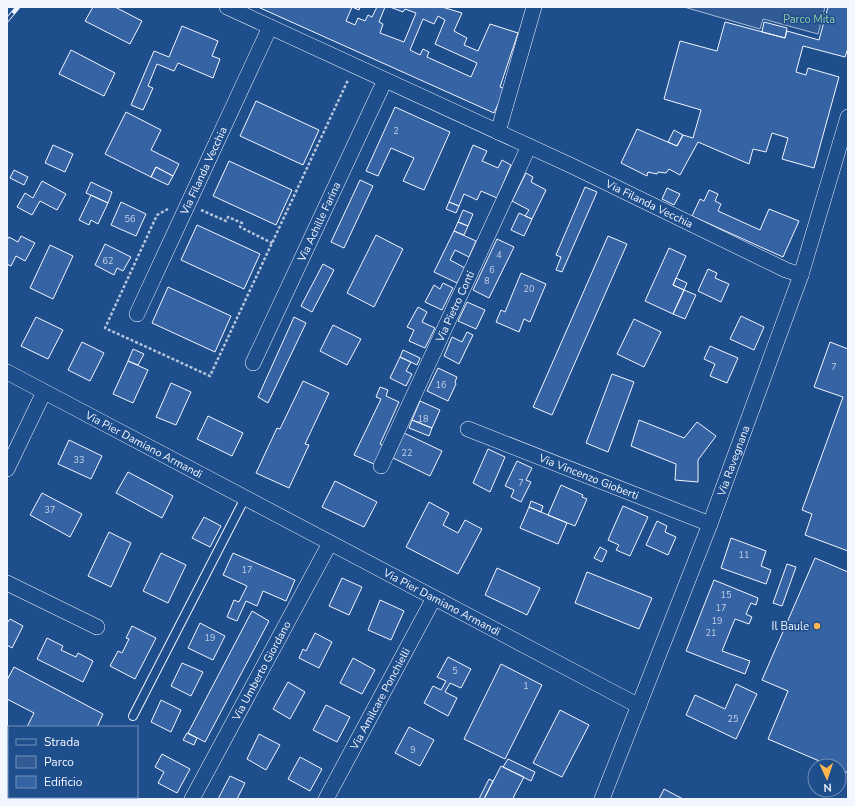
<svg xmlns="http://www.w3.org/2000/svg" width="855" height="806" font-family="'Nunito Sans',sans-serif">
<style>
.green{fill:#305b95;stroke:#a8bbd7}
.building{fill:#3563a3;stroke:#f2f6ff;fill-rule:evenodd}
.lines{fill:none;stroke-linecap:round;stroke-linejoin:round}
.service-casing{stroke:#f2f6ff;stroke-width:10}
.minor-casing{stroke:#f2f6ff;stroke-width:16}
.path{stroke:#b3c4dc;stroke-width:2.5;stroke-dasharray:3 2;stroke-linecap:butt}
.service{stroke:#1f4e8c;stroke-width:8}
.minor{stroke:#1f4e8c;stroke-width:15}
.rail-casing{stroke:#f2f6ff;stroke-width:4.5}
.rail{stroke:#1f4e8c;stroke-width:3;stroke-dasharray:9;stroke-linecap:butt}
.poi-dot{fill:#ffb74d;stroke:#1f4e8c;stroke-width:1.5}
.labels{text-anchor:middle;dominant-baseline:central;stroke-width:3;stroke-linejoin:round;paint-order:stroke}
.number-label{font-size:9px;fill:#c3d1e8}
.park-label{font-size:11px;fill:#97c8a6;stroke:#1f4e8c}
.street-label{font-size:11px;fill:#f2f6ff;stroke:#1f4e8c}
.poi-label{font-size:11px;fill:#f2f6ff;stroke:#1f4e8c;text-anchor:end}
</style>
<rect width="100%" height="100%" fill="#1f4e8c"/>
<path class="green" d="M684 7H825L818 34 763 19 760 29Z"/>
<path class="building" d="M93 7H115L142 21 130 44 85 21Z
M258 7H360L359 10 352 7 346 21 355 25 358 18 365 21 368 15 372 17 377 7H385L379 22 383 24 380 33 404 42 416 13 405 9 403 12 390 7H442L462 13 454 31 467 38 464 45 478 51 490 24 518 33 500 87 505 89 494 113ZM438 16 445 20 435 44 477 63 471 77 427 57 429 52 423 49 420 55 410 50 423 19 434 24Z
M828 7H848V48L845 57 803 46 796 72 806 75 808 68 839 77 814 168 782 159 788 138 772 133 766 152 753 149 749 164 698 142 680 175 669 169 666 173 658 172 657 174 648 172 647 176 621 163 637 129 677 146 683 135 693 138 701 110 664 99 680 41 717 51 725 22 785 38 787 31 819 40Z
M764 22 787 28 785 38 762 32Z
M182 26 218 41 212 56 220 59 213 78 178 63 174 71 157 64 148 86 153 88 143 110 131 105 154 51 169 57Z
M71 50 115 73 104 96 59 74Z
M256 101 319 130 303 165 240 136Z
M395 107 450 132 424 190 403 181 414 158 391 148 378 176 366 171Z
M126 112 161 130 151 150 179 164 173 176 156 167 151 177 105 154Z
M674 130 683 135 677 146 668 142Z
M53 145 73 154 65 172 45 163Z
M473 145 487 151 482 161 498 168 502 160 511 165 497 198 481 191 477 200 464 194 459 206 449 202Z
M229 161 292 190 276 225 213 196Z
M156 167 173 176 168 185 151 177Z
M14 170 28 177 24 185 10 178Z
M526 173 533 177 531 182 546 190 532 219 525 216 529 210 512 201Z
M360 180 373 186 344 248 331 242Z
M42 181 66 194 57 210 40 201 32 215 17 207 25 193 33 198Z
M91 182 112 192 108 203 86 193Z
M585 187 597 192 562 272 556 270 561 257 556 255Z
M667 188 680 194 674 205 662 199Z
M709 190 718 194 715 201 721 204 718 211 760 230 769 209 799 221 783 257 692 216 700 199 704 201Z
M91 195 108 203 98 224 91 220 89 225 79 220Z
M121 202 146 214 136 236 111 225Z
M449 202 459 206 456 213 446 209Z
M463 210 473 214 468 226 458 222Z
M519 213 532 219 524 236 511 230Z
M458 222 468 226 464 235 454 231Z
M197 225 260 254 244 289 181 260Z
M454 231 476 241 469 257 455 250 450 260 465 268 457 283 434 272Z
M376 235 403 249 374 307 347 293Z
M21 236 35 243 25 261 16 256 11 266 7 264V240L9 237 18 242Z
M608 236 627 244 552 415 533 407Z
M497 239 514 247 489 298 473 290Z
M105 244 131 257 123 271 117 268 114 275 95 265Z
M50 245 73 256 53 299 30 288Z
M669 248 686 256 673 285 684 290 673 314 645 301Z
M323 264 334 270 312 312 301 306Z
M708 269 717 273 715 278 729 284 721 302 698 291Z
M521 273 546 284 530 322 524 319 519 332 496 322 501 310 505 312Z
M676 278 687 283 684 290 673 285Z
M443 283 453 288 442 310 425 302 434 285 440 289Z
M168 287 231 316 215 352 152 323Z
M684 290 696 295 685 319 673 314Z
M467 302 485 310 476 329 458 321Z
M418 307 427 312 422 322 435 328 425 348 409 341 414 330 407 327Z
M741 316 764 327 754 350 730 339Z
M36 317 63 330 48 359 21 346Z
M294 317 306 323 268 403 258 397Z
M634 319 661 332 644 367 617 354Z
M333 325 361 339 347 365 320 351Z
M467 332 473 335 459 364 444 356 452 337 462 342Z
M82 342 104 353 90 381 68 370Z
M830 342 848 349V551L805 535 812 514 802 510 843 397 814 387Z
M710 346 738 358 727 383 710 376 715 364 704 359Z
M133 349 144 354 138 365 128 361Z
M403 350 420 358 417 365 400 357Z
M400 357 411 362 406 371 412 374 406 386 390 378Z
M128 361 148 370 133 403 113 394Z
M438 368 457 377 455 382 456 384 448 401 427 391Z
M612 374 634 382 608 452 586 443Z
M303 381 329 393 305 444 309 445 289 488 256 473 277 428 280 429Z
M171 383 191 392 176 425 156 417Z
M380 387 388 390 386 396 399 402 380 444 384 446 376 465 354 455 381 399 376 397Z
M420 401 440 410 432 428 412 420Z
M208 416 243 433 232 456 197 439Z
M412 420 432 428 429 436 409 428Z
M639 420 684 438 697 422 716 436 698 460V482L675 480 676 464 631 446Z
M404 433 442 451 430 476 393 458Z
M69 440 102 456 91 479 58 464Z
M488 449 505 457 490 492 473 483Z
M517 461 532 468 526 480 531 482 521 502 511 497 514 490 505 486Z
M128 472 173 496 162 518 116 493Z
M335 481 377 502 364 527 322 507Z
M561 485 583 495 582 497 587 499 575 526 548 515Z
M42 493 82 514 70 537 30 515Z
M531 501 543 506 541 512 529 507Z
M429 502 449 513 443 525 458 533 465 520 482 529 458 574 406 547Z
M623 506 648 517 630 556 616 550 619 545 608 540Z
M529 507 567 523 558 544 520 528Z
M204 517 221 526 210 547 192 538Z
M657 521 667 526 665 532 676 537 668 555 646 545Z
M109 532 131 543 111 587 88 576Z
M731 538 766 551 761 566 771 570 766 584 721 568Z
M600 547 607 551 602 562 594 558Z
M161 553 186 565 168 603 143 591Z
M233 553 295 580 286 601 263 591 257 606 246 601 237 621 227 617 234 600 239 602 247 586 223 575Z
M815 558 848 572V773L839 769V766H831L768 739 788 691 762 680Z
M787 564 796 567 782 606 773 603Z
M497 568 540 588 527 615 485 595Z
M587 572 652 598 639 629 575 603Z
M342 578 362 587 349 615 329 606Z
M714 580 758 598 756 605 751 603 746 614 752 617 749 624 735 619 722 651 750 661 745 674 686 651Z
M380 600 404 611 391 640 368 630Z
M252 611 269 621 205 742 188 733Z
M10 619 23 626 12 648 7 645V623Z
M200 623 225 636 213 660 188 648Z
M132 626 156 638 135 679 110 666 118 651 122 653 129 639 126 638Z
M315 633 332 642 319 668 299 658 303 649 306 651Z
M47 638 63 646 61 650 76 657 78 653 93 661 83 682 37 659Z
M448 657 471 669 461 688 450 683 445 692 457 698 448 716 424 703 433 686 441 690 446 681 437 677Z
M353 658 375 670 362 694 340 683Z
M182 663 203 672 191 696 171 686Z
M501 664 542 685 505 759 464 739Z
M14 667 103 714 97 727H27L34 713 7 699V680Z
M288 682 305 692 290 719 273 709Z
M736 684 757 694 736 739 686 715 695 695 725 709Z
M161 700 181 710 171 732 151 722Z
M326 705 350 717 337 742 313 730Z
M560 710 589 725 562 777 533 763Z
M409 727 434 740 420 766 395 753Z
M187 733 197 738 194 745 183 740Z
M259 734 280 745 266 770 247 759Z
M162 754 190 769 177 793 158 783 164 772 155 767Z
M300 757 322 769 310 791 288 779Z
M508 759 535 772 531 781 503 767Z
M9 761V777L7 776V765Z
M501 766 524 777 514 796 513 799H484Z
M230 776 245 783 237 799H218Z
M489 779 493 781 484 799H479Z
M664 789 683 799H659Z
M9 791V797H20L23 799H7Z"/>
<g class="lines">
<g class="service-casing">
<path id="service" d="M133 716 245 498"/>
</g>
<g class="minor-casing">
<g id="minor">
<path id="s1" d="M227 7 570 165 786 270 801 275"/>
<path d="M498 132 534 7"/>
<path id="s2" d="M137 314 270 27"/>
<path id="s3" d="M253 363 385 80"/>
<path id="s4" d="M7 372 639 706"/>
<path id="s5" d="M468 429 710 524"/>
<path id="s6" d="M381 466 529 146"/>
<path d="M7 469 44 392"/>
<path d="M7 583 97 627"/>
<path id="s7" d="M192 799 330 543"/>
<path id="s8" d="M326 799 434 598"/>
<path id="s9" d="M602 799 710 524 801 275 848 117"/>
</g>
</g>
<path class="path" d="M168 209 157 215 105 328 210 376 348 80
M201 210 226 221 228 217 242 223 240 227 272 243"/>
<use href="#service" class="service"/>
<use href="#minor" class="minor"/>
<g class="rail-casing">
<path id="rail" d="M7 20 18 7"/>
</g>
<use href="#rail" class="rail"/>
</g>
<circle class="poi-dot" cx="817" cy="626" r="4"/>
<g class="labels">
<g class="number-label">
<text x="396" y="131">2</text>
<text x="130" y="219">56</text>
<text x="499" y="255">4</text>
<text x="108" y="261">62</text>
<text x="492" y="270">6</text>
<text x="487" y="281">8</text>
<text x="529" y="289">20</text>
<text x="834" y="367">7</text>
<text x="441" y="385">16</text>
<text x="423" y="419">18</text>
<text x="407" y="453">22</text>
<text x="79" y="460">33</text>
<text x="521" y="483">7</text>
<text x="50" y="510">37</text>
<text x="744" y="555">11</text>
<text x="247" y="570">17</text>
<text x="726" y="595">15</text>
<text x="721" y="608">17</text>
<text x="717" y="621">19</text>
<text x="711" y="633">21</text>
<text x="210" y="638">19</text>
<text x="455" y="671">5</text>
<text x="526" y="686">1</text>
<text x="733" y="719">25</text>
<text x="413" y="750">9</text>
</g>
<g class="park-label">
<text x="809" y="19">Parco Mita</text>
</g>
<g class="street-label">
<text stroke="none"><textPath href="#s2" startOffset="158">Via Filanda Vecchia</textPath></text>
<text stroke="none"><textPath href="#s1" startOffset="466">Via Filanda Vecchia</textPath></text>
<text stroke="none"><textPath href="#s3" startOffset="156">Via Achille Farina</textPath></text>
<text stroke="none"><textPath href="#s6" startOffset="176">Via Pietro Conti</textPath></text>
<text stroke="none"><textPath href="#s4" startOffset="155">Via Pier Damiano Armandi</textPath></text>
<text stroke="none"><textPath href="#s9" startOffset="363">Via Ravegnana</textPath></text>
<text stroke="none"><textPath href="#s5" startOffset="130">Via Vincenzo Gioberti</textPath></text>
<text stroke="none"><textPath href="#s4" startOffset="492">Via Pier Damiano Armandi</textPath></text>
<text stroke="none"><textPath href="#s7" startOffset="146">Via Umberto Giordano</textPath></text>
<text stroke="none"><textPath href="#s8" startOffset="114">Via Amilcare Ponchielli</textPath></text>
</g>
<g class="poi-label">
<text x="809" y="626">Il Baule</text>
</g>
</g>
<rect width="855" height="806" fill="none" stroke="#f2f6ff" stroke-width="16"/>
<rect x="8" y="726" width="130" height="72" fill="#1f4e8c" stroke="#7391ba"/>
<rect x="16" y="739" width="20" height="6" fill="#1f4e8c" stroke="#7391ba"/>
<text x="44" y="746" font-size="12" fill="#f2f6ff">Strada</text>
<rect x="16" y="756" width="20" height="12" fill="#305b95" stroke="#7391ba"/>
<text x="44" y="766" font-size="12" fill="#f2f6ff">Parco</text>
<rect x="16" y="776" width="20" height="12" fill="#3563a3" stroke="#7391ba"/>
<text x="44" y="786" font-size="12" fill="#f2f6ff">Edificio</text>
<g transform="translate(827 778) rotate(177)"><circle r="19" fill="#1f4e8c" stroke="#7391ba"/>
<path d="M0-3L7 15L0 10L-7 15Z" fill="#ffb74d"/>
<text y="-6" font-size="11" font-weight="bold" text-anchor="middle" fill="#f2f6ff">N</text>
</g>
</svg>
